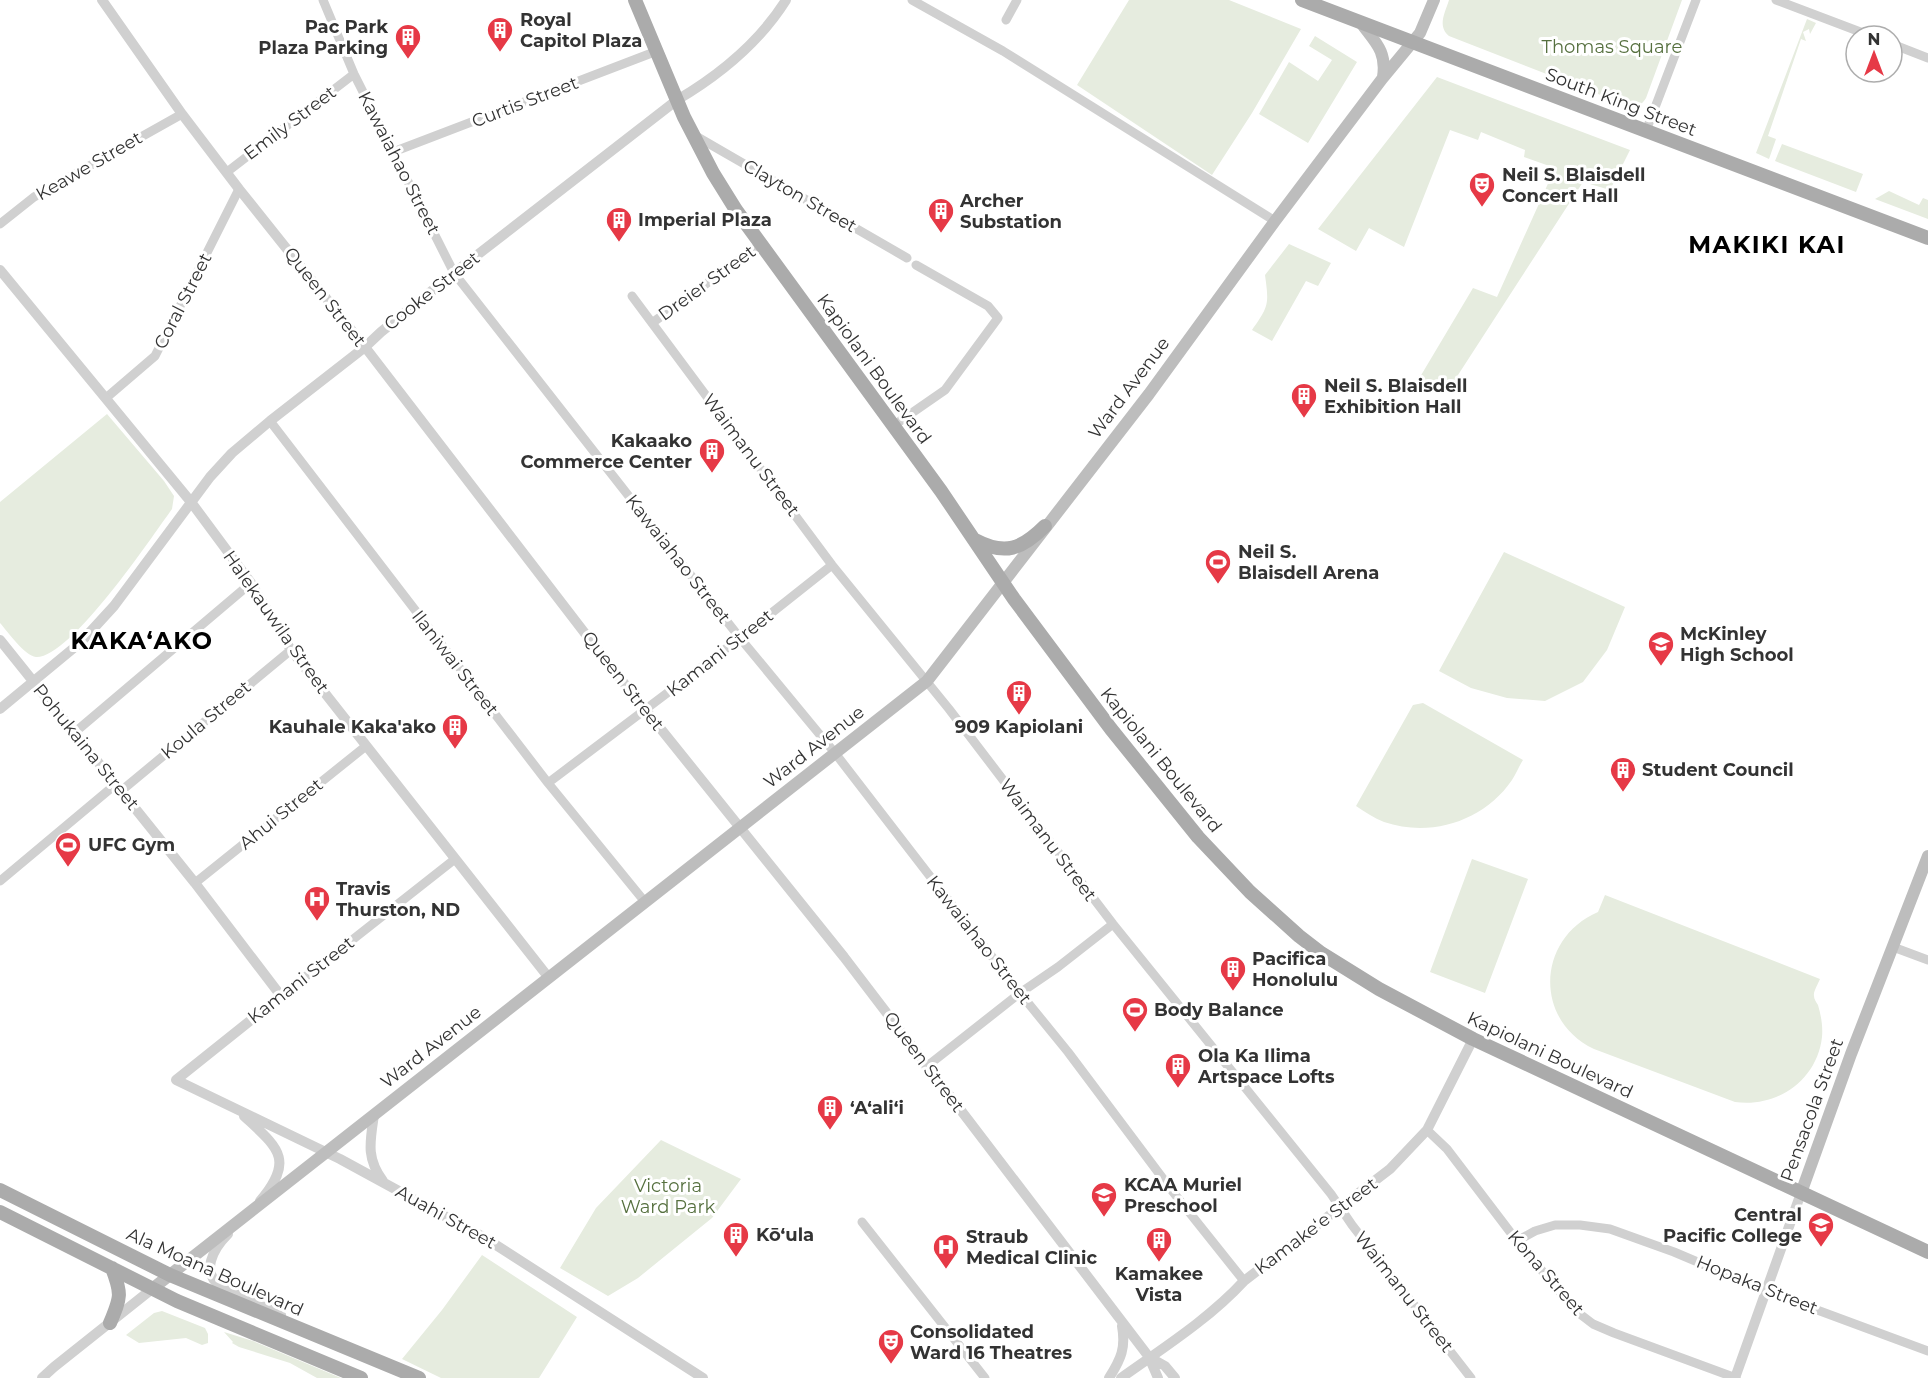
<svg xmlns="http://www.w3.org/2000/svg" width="1928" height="1378" font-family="Montserrat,sans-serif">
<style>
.green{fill:#e6ecdf}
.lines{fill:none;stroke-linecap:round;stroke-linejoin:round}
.minor{stroke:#d0d0d0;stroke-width:9}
.tertiary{stroke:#d0d0d0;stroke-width:10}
.secondary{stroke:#bdbdbd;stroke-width:12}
.primary{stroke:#ababab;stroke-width:14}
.labels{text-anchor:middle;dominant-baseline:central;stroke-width:6;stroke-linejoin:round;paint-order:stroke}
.poi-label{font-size:18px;font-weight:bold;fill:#333;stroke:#fff;text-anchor:start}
.park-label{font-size:18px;fill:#56703f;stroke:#fff}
.street-label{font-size:18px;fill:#333;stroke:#fff}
.district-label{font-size:24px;font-weight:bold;letter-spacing:1.5px;fill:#000;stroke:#fff}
</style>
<rect width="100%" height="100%" fill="#fff"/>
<path class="green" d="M1129 0H1229L1301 29 1252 113 1212 175 1077 85Z
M1449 0H1682L1646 98C1642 105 1637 107 1629 106L1449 36C1437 26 1445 13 1449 0Z
M1807 19 1816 23 1810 34 1809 29 1803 32 1806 41 1801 39 1768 136 1776 139 1769 159 1756 153Z
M1315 36 1357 62 1308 143 1259 114 1289 62 1318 81 1332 60 1309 46Z
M1437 77 1630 150 1610 190 1583 182 1447 392 1420 377 1473 288 1497 297 1555 168 1524 157 1525 150 1481 132 1478 140 1450 130 1404 247 1369 228 1356 251 1318 229Z
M1782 144 1863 174 1856 192 1775 161Z
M1889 191 1919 205 1923 198 1928 200V219L1875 199Z
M1289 244 1331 263 1318 286 1306 281 1272 341 1252 330C1269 306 1269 304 1265 275Z
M107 414 164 481 174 496 172 509C151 538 70 659 36 657 25 656 8 632 0 623V502Z
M1504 552 1625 607 1607 650 1583 682 1545 701 1507 698 1471 688 1439 671Z
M1423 703 1523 760C1519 766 1516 774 1512 780 1484 821 1431 838 1384 822 1374 818 1365 812 1356 806L1413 705Z
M1472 859 1528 879 1485 993 1430 972Z
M1605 895 1820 979C1818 984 1813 992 1814 996 1814 999 1816 1002 1818 1005 1821 1015 1823 1026 1822 1037 1817 1081 1776 1108 1735 1102L1594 1049C1533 1020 1537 938 1598 912Z
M661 1140 741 1179 712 1218 638 1278 608 1296 560 1268 596 1208Z
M482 1255 577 1317 539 1378H441L402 1359 442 1310Z
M162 1311 205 1328 208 1334V1343L202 1345 186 1338 139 1343 126 1335 154 1313Z
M224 1332 253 1341 341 1378H317L290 1363 239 1347 232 1343 233 1342Z"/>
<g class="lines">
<path class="minor" d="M323 0 354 74 454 273 740 638 835 753 1020 993 1068 1052 1173 1192 1244 1281
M912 0 1003 51 1275 221
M1776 0 1871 36
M1006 20 1017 0
M1892 44 1928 58
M1646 131 1696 0
M694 135 907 258
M393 152 657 51
M227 172 354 74
M0 224 34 197 182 114
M632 296 832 565 949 709 1113 924 1331 1194 1352 1225 1471 1378
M652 323 761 244
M106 398 155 356 239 189
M270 421 548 783 645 902
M893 426 945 390 998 318 988 306 916 265
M74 733 251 583
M548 783 740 638 832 565
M121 791 291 650
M0 881 116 784
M195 883 366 746
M1893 947 1928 960
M281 996 455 859
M926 1067 1020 993 1058 967 1113 924
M1427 1130 1447 1149 1517 1241 1576 1311 1593 1324 1614 1333 1736 1378
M862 1222 985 1378
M1517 1241 1535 1231 1555 1225H1580L1610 1229 1674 1252 1766 1291 1928 1351"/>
<path class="tertiary" d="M102 0 182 114 239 189 365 347 607 662 844 957 1149 1357 1158 1378
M0 270 191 502 251 583 291 650 549 978
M0 640 195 883 281 996 176 1080 340 1159 485 1238 703 1378
M0 709 81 642 114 606 210 477 232 453 270 421 365 347 381 332 454 273 677 100C721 74 759 43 786 0
M374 1115C370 1142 366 1158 383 1181
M244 1116C277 1147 296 1159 260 1201
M228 1234C214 1248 199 1273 222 1287L281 1315
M1149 1357 1165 1366 1175 1378
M42 1378 54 1367 152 1289
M1109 1378C1121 1359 1126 1348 1122 1326
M1121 1378C1163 1348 1209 1319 1244 1281L1390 1169 1427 1130 1473 1039
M1735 1378 1801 1193"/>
<path class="secondary" d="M1361 23C1375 42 1387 51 1383 77
M1801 1193 1851 1054 1928 856
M152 1289 927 681 1149 394 1275 221 1382 79 1420 33 1434 0"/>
<path class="primary" d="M635 0 684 117 713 173 736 210 941 491 1014 599 1111 729 1198 837 1250 892 1299 936 1321 953 1379 989 1473 1039 1928 1252
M1302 0 1928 238
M975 540C1005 556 1022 549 1045 526
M0 1190 170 1275 419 1378
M0 1212 177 1301 361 1378
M110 1323C121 1297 122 1294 112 1268"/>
</g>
<defs>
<g id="building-pin" transform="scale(1.35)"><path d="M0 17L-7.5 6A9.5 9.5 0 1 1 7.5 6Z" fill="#e63946" stroke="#fff"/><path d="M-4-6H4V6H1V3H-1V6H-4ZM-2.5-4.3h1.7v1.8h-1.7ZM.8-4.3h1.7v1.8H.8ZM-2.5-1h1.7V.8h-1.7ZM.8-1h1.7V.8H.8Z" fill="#fff"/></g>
<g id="theatre-pin" transform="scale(1.35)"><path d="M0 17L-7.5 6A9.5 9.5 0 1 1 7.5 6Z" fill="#e63946" stroke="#fff"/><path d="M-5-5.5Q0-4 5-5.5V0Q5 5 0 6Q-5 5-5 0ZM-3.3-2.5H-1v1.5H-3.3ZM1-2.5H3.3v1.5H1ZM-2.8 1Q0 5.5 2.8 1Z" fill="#fff"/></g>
<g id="stadium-pin" transform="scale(1.35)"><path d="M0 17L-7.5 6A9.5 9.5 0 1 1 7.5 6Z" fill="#e63946" stroke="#fff"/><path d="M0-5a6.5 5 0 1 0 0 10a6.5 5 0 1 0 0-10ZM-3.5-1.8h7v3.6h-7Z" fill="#fff"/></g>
<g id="school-pin" transform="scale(1.35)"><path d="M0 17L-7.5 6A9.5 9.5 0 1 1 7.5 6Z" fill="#e63946" stroke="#fff"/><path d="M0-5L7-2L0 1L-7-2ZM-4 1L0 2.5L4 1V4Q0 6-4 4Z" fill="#fff"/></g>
<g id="hospital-pin" transform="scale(1.35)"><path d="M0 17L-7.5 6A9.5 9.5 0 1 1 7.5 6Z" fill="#e63946" stroke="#fff"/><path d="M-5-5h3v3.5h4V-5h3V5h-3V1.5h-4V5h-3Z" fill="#fff"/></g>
<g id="university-pin" transform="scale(1.35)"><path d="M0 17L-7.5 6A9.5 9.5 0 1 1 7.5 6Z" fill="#e63946" stroke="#fff"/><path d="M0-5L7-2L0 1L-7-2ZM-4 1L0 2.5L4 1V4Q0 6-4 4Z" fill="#fff"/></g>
</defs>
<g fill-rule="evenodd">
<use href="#building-pin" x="500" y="30"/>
<use href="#building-pin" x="408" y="37"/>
<use href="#theatre-pin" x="1482" y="185"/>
<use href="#building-pin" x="941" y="211"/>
<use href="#building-pin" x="619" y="220"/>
<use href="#building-pin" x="1304" y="396"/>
<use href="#building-pin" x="712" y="451"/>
<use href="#stadium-pin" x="1218" y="562"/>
<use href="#school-pin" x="1661" y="644"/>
<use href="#building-pin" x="1019" y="693"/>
<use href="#building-pin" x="455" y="727"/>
<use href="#building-pin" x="1623" y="770"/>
<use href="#stadium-pin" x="68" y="845"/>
<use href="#hospital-pin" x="317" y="899"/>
<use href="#building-pin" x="1233" y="969"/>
<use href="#stadium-pin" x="1135" y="1010"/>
<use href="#building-pin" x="1178" y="1066"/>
<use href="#building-pin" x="830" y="1108"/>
<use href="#school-pin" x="1104" y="1195"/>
<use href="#university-pin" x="1821" y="1225"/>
<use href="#building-pin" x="736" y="1235"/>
<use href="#building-pin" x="1159" y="1240"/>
<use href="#hospital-pin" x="946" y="1247"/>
<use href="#theatre-pin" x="891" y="1342"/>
</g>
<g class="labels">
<g class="poi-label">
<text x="520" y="20">Royal<tspan x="520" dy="21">Capitol Plaza</tspan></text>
<text x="388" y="27" text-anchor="end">Pac Park<tspan x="388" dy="21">Plaza Parking</tspan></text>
<text x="1502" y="175">Neil S. Blaisdell<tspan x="1502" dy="21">Concert Hall</tspan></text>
<text x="960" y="201">Archer<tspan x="960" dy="21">Substation</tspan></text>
<text x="638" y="220">Imperial Plaza</text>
<text x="1324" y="386">Neil S. Blaisdell<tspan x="1324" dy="21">Exhibition Hall</tspan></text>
<text x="692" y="441" text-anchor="end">Kakaako<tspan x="692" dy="21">Commerce Center</tspan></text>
<text x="1238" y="552">Neil S.<tspan x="1238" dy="21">Blaisdell Arena</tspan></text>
<text x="1680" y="634">McKinley<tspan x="1680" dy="21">High School</tspan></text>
<text x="436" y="727" text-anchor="end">Kauhale Kaka'ako</text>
<text x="1019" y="727" text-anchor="middle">909 Kapiolani</text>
<text x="1642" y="770">Student Council</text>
<text x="88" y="845">UFC Gym</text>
<text x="336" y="889">Travis<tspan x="336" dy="21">Thurston, ND</tspan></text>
<text x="1252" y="959">Pacifica<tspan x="1252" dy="21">Honolulu</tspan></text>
<text x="1154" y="1010">Body Balance</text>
<text x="1198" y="1056">Ola Ka Ilima<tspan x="1198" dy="21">Artspace Lofts</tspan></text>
<text x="850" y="1108">‘A‘ali‘i</text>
<text x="1124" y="1185">KCAA Muriel<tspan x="1124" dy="21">Preschool</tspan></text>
<text x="1802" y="1215" text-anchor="end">Central<tspan x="1802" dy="21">Pacific College</tspan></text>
<text x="756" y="1235">Kōʻula</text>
<text x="966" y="1237">Straub<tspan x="966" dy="21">Medical Clinic</tspan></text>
<text x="1159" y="1274" text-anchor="middle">Kamakee<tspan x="1159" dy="21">Vista</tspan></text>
<text x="910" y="1332">Consolidated<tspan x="910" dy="21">Ward 16 Theatres</tspan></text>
</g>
<g class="park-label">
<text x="1612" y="47">Thomas Square</text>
<text x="668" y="1186">Victoria<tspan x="668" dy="21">Ward Park</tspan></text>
</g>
<g class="street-label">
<text transform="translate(525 102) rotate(-21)">Curtis Street</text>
<text transform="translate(1621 102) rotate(21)">South King Street</text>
<text transform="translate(290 123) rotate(-37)">Emily Street</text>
<text transform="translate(399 163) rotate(63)">Kawaiahao Street</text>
<text transform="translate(89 166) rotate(-30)">Keawe Street</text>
<text transform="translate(800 196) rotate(30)">Clayton Street</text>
<text transform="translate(707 283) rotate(-36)">Dreier Street</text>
<text transform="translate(432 291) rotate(-38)">Cooke Street</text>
<text transform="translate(325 297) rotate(52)">Queen Street</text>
<text transform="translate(183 301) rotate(-63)">Coral Street</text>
<text transform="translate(874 369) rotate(54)">Kapiolani Boulevard</text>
<text transform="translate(1129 388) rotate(-53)">Ward Avenue</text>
<text transform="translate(751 455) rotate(53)">Waimanu Street</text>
<text transform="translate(678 559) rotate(52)">Kawaiahao Street</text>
<text transform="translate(276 622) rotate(55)">Halekauwila Street</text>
<text transform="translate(720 653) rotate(-38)">Kamani Street</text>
<text transform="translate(455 663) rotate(52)">Ilaniwai Street</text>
<text transform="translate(623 681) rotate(52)">Queen Street</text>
<text transform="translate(206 720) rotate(-40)">Koula Street</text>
<text transform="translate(86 747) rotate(51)">Pohukaina Street</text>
<text transform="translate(814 747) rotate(-38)">Ward Avenue</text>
<text transform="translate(1161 760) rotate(51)">Kapiolani Boulevard</text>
<text transform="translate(281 814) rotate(-39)">Ahui Street</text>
<text transform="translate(1048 840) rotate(53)">Waimanu Street</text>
<text transform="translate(979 940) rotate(52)">Kawaiahao Street</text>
<text transform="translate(301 980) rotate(-38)">Kamani Street</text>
<text transform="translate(431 1047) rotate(-38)">Ward Avenue</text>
<text transform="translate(1550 1055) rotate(25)">Kapiolani Boulevard</text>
<text transform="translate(924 1062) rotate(53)">Queen Street</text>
<text transform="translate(1812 1110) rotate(-70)">Pensacola Street</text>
<text transform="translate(446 1217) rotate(29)">Auahi Street</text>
<text transform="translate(1316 1226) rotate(-37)">Kamakeʻe Street</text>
<text transform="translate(215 1272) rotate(24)">Ala Moana Boulevard</text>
<text transform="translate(1546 1273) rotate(49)">Kona Street</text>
<text transform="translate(1757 1285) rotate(22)">Hopaka Street</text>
<text transform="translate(1404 1292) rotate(52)">Waimanu Street</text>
</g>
<g class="district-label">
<text x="1767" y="244">MAKIKI KAI</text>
<text x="142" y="640">KAKA‘AKO</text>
</g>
</g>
<g transform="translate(1874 54)"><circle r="28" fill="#ffffff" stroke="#adadad" stroke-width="1.5"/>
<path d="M0-4.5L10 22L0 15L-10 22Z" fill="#e63946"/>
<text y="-9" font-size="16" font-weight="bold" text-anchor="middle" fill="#333333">N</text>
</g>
</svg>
